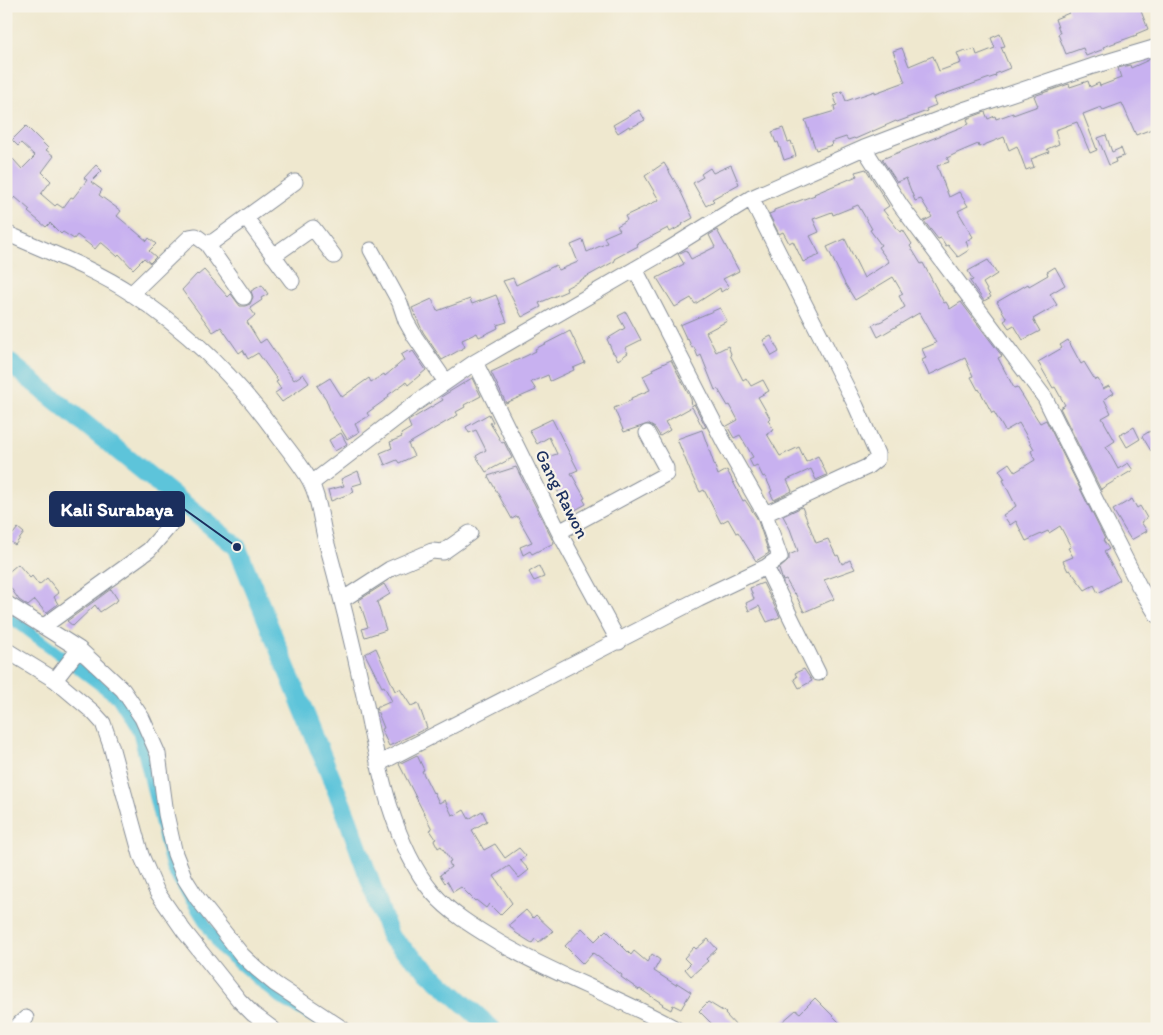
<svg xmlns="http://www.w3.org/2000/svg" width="1163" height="1035" font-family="Itim,sans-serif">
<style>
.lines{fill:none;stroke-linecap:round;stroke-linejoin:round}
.canal{stroke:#5dc4da;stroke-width:11}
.river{stroke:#5dc4da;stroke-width:19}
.building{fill:#c8b1f0}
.minor-casing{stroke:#858c96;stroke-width:17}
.minor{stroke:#fff;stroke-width:15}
.labels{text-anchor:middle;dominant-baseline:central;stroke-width:4.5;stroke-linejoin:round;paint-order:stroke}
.street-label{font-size:18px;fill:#1b2f5e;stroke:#f7f3e8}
.leader{fill:none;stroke:#1b2f5e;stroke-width:2}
.callout-dot{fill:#1b2f5e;stroke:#f7f3e8;stroke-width:2}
.callout{fill:#1b2f5e;stroke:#1b2f5e;stroke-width:2}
.callout-label{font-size:19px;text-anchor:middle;font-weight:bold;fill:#fff}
</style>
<rect width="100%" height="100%" fill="#f7f3e8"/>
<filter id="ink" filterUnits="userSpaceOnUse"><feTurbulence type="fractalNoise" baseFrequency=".02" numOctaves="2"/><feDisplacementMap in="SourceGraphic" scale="10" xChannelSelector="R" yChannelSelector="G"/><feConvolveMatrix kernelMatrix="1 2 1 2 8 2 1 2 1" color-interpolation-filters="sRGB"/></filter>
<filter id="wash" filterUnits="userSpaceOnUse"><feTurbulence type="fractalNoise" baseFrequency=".0096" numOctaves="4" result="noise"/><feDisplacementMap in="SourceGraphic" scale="20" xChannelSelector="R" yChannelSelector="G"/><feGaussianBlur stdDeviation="1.12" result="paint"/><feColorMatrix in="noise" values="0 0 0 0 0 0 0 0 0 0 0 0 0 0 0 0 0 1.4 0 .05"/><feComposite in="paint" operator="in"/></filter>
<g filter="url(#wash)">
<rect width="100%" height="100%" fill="#efe8cf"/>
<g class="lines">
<path class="canal" d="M6 617 19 624 117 698 138 732 171 868 221 949 283 1001 318 1020"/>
<path class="river" d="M6 360 237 547 348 819 390 937 492 1029"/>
</g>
<g id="blocks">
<path class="building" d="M1067 6H1139L1148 29 1136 34 1137 35 1103 47 1104 49 1086 56 1083 48 1066 54 1058 34 1060 33 1055 19 1069 13Z
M1000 34 1005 46 1001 47 1010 68 995 74 996 76 987 79 933 98 936 105 926 109 927 111 897 122 896 121 855 139 854 138 848 140 846 137 831 142 832 145 816 150 805 120 835 111 834 106 837 105 833 94 842 91 846 101 875 91V93L905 82 893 51 902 48 909 66 933 56 939 71 961 63 957 53 965 50 966 52 975 49 977 55 995 48 991 38Z
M1155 57 1157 58V127L1136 135 1122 103 1103 110 1101 107 1083 114 1097 150 1090 153 1077 122 1055 130 1059 144 1047 149 1049 152 1031 159 1034 167 1026 170 1017 146 1009 150 1004 137 979 147 978 144 957 153 947 158 949 162 937 166 949 197 959 192 968 206 958 211 973 237 966 241 969 250 958 257 948 245 946 246 941 238 938 239 924 221 932 217 921 199 915 201 906 178 897 182 882 159 969 124 967 119 969 118 985 112 988 119 995 116 996 119 1013 113V115L1038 106 1034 96 1069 84 1070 87 1088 81 1090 87 1099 83 1100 86 1121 78 1118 68 1130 65 1131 68Z
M639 110 645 120 630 128 629 126 618 133 613 125Z
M26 126 48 148 46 150 54 156 42 172 51 181 41 194 55 206 57 204 63 208 71 197 73 198 87 180 84 178 96 165 102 171 91 182 102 190 99 195 121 211 117 216 147 241 149 238 156 244 149 251 156 257 150 263 144 258 133 269 119 254 117 256 102 243H100L95 249 77 235 74 239 63 232 61 234 50 223 46 227 28 212 30 210 15 197 6 206V166L13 159 22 169 35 156 21 143 18 146 12 140Z
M783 128 788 142 791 141 796 156 784 160 778 142 776 143 772 132Z
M1106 135 1112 152 1121 148 1124 156 1115 159 1116 162 1109 165 1098 138Z
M664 163 680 190 693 218 682 224 683 225 670 232 668 228 637 244 638 246 614 259 615 261 566 288 567 291 539 303 541 307 522 317 503 281 513 278 516 285 556 265 559 270 578 262 571 245 583 240 587 252 607 243 604 237 620 230 617 226 627 220 625 216 659 200 645 176Z
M731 165 739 184 712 199 714 201 706 206 693 183 703 177 701 174 710 168 713 173Z
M866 169 889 206 883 210 900 232 903 230 912 244 910 246 921 264 923 263 944 303 946 302 950 309 961 302 1002 356 998 358 1014 388 1017 387 1040 423 1046 420 1105 539 1103 540 1109 549 1104 552 1120 580 1098 593 1094 585 1085 590 1070 570 1068 571 1063 561 1073 557 1068 548 1071 547 1060 526 1049 533 1048 531 1026 541 1016 521 1010 525 1003 515 1016 506 1003 480 1005 479 999 470 1009 463 1015 472 1035 460 1031 451 1034 449 1019 423 1005 431 994 412 992 413 979 389 978 390 971 377 973 376 965 358 929 375 922 360 926 358 922 349 936 343 919 313 878 337 872 325 882 321 905 307 899 296 903 294 893 277 855 300 844 282 827 247 845 239 864 278 889 262 878 247 881 245 870 230 872 229 858 205 833 215 832 212 813 219 819 232 810 236 820 255 803 262 793 241 789 243 783 232 779 234 769 214 774 212V210L815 195 814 194 857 176 855 172Z
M717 230 739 271 723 279 729 287 721 292 720 288 695 304 691 298 675 307 657 278 684 264 678 254 686 250 691 259 715 247 709 235Z
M988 260 997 274 983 283 991 297 984 301 970 281 973 280 968 271Z
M1055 267 1065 285 1050 294 1057 305 1033 319 1040 331 1023 340 1014 325 1009 328 1004 321 1007 319 997 302 1028 284 1029 286 1048 275 1047 272Z
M204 270 228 297 231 294 240 306H245L250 304 253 297 251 291 262 285 268 294 261 298 262 300 250 308 255 315 247 322 260 343 266 339 294 380 303 374 309 383 282 402 275 393 281 389 276 382 278 381 258 353 248 359 243 350 239 353 221 327 213 332 182 290 197 274 198 275Z
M496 295 507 322 497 325 498 328 490 332 479 337 477 333 462 340 465 347 442 360 423 332 412 308 432 299 437 311 470 299 472 304Z
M720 308 727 321 706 332 716 352 728 346 731 354 730 355 743 380 746 378 751 386 763 380 769 391 758 397 770 418 768 420 774 430 767 434 780 456 799 447 806 462 818 456 827 475 816 480 811 469 787 480 792 491 774 500 770 492 772 491 765 476 763 477 757 465 753 467 749 459 753 457 740 435 734 438 727 426 738 420 730 405 728 406 718 389 715 390 701 355 698 357 694 347 692 348 688 339 687 340 680 325Z
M626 312 641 340 625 348 628 353 618 360 614 353H613L607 339 625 328 618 316Z
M570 331 585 363 573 368 574 370 550 381 548 375 531 382 536 390 506 403 491 372 526 356 536 351 535 349Z
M771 336 779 352 772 356 763 340Z
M1068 340 1081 364 1084 362 1095 380 1098 379 1103 389 1109 386 1114 393 1104 399 1111 413 1102 418 1115 441 1106 447 1118 469 1128 463 1133 470 1101 489 1102 492 1060 408 1065 405 1055 387 1053 388 1038 362 1062 348 1060 345Z
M408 351 410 353 413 351 426 370 408 385 406 382 388 395 389 397 367 413 369 416 355 424 359 432 347 439 331 413 326 399 317 386 330 378 342 397 369 378 371 382 384 374 385 376 404 360 401 355Z
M671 360 691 399 692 406 694 404 706 427 703 428 692 407 665 422 670 430 660 436 655 428 648 424 624 432 614 408 632 400 631 398 650 390 643 376 653 371 652 369Z
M472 378 481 396 464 405 465 407 456 412 458 415 408 444 414 456 399 463 397 460 385 465 380 453 392 448 390 442 402 437 401 434 411 428 408 421 443 400 441 397Z
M489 414 493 422 490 423 502 443 504 442 512 458 486 472 476 456 486 450 476 430 469 433 466 427Z
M552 419 578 470 571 473 585 498 583 499 586 504 570 513 540 459 557 454 549 437 537 444 529 430Z
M1134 427 1140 439 1127 447 1120 435Z
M702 430 718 475 727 470 743 501 745 500 757 518 769 553 756 561 738 532 736 533 728 519 721 523 704 490 700 492 693 478 677 439Z
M1150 431 1157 443V447L1151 451 1142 436Z
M341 433 347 444 335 451 329 440Z
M516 467 554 543 532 554 530 551 523 555 520 547 532 542 517 516 512 519 488 476Z
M358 471 362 483 352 486 354 492 331 501 328 490 344 486 341 479Z
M1132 499 1137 508 1140 506 1147 518 1141 522 1147 531 1131 540 1113 510Z
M802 507 816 543 828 539 836 556 838 555 842 564 850 560 855 569 824 580 834 599 804 612 795 593 794 594 786 580 783 581 779 569 789 560V555L798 551 790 529 783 516Z
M18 528 24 533 15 545 8 540Z
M18 564 30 578 32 576 39 585 47 578 59 593 54 597 58 604 46 613 35 600 28 606 19 600 6 581V574Z
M539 566 544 577 534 581 529 572Z
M763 583 780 617 767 622 759 606 749 611 746 603 754 599 750 588Z
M384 584 390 594 377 602 386 630 365 637 362 629 368 627 359 600Z
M111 589 118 600 100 612 95 605 73 626 67 621Z
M376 648 395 691 400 689 411 706 418 703 427 728 389 746 381 729 384 728 376 708 392 701 384 686 382 687 365 654Z
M804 669 812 681 799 688 794 679 797 677 795 673Z
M417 755 424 770 422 771 433 793 434 792 439 803 445 800 452 815 455 814 456 815 464 810 469 819 482 811 487 821 472 830 484 850 495 844 505 858 519 848 526 856 520 860 529 870 519 878 509 866 494 876 512 903 500 915 489 904 486 908 476 900 475 901 461 887 453 892 447 881 445 883 440 875 451 867 449 862 451 861 441 846 438 848 434 840 436 839 430 830 432 829 399 764Z
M526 910 533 918 536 915 553 931 539 942 535 939 532 943 516 933 510 926V924Z
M582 928 595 941 606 930 631 955 634 951 647 962 652 954 660 960 654 971 676 985 677 983 691 992 681 1009 673 1005 671 1010 662 1005 663 1004 640 989 639 990 621 977 622 975 593 953 583 964 565 946Z
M708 939 717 949 706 959 708 961 691 976 685 969 690 964 684 958 694 947 696 949Z
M815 998 846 1029H774L796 1010 800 1013Z
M708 1002 726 1013 725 1014 739 1029H717L699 1011Z"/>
</g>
</g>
<g filter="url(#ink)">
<use href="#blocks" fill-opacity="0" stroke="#858c96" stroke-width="1"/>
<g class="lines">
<g class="minor-casing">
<path id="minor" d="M864 148 901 206 1045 398 1100 509 1139 586 1157 615
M751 198 856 406 877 454V459L867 467 765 514
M246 218 292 281
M6 233C48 252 93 268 132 294 188 331 237 379 276 433 286 447 304 468 311 483 319 498 321 521 325 537 340 591 353 645 365 700 377 761 392 844 433 893 451 914 477 929 500 943 557 976 619 997 676 1029
M207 244 244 297
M371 250 400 303 406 321 415 337 446 382
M273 256 313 228 334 256
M131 294 190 237 196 236 207 244 214 241 295 182
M475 362 559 532 619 642
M312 483 416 403 475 362 661 254 751 198 864 148 966 109 1093 66 1157 47
M559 532 666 474V468L647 433
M766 567 818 673
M342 600 390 569 432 551 443 552 470 533
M6 603 79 649 55 680
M44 626 149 550 172 523
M79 649 123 690 142 718 158 754 166 814 175 854 185 879 197 898 242 955 257 969 275 984 343 1029
M6 650 55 680 93 712 103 723 111 746 141 855 157 892 184 931 239 1000 253 1014 273 1029
M378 764 699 599 766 567 780 557 765 514 725 444 635 269
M14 1029 26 1018"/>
</g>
<use href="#minor" class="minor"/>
</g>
</g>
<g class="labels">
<g class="street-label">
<text transform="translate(562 494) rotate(63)">Gang Rawon</text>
</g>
</g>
<path class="leader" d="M237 547L184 509"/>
<circle class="callout-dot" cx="237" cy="547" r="5"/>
<rect class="callout" x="50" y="492" width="134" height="34" rx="5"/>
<g class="callout-label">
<text x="117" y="516">Kali Surabaya</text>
</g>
<rect width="1163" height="1035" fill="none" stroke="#f7f3e8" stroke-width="25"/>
</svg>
